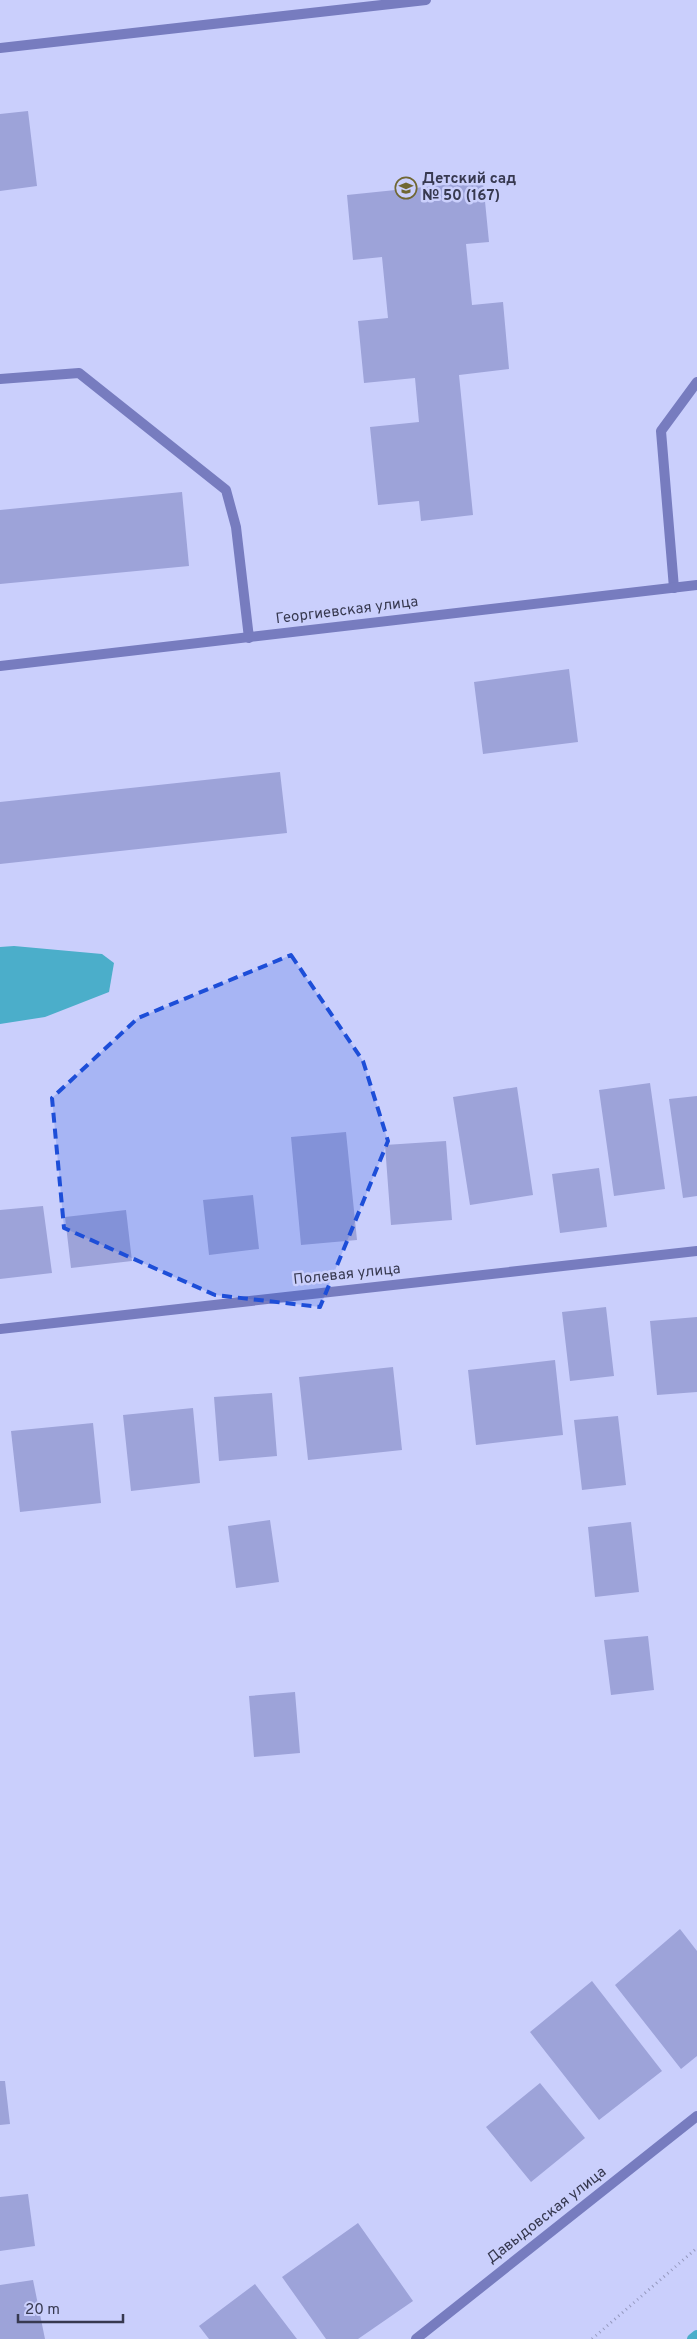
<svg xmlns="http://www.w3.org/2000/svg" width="697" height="2339" font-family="Overpass,sans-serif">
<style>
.water{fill:#4baeca}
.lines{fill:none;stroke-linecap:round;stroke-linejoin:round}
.stream{stroke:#4baeca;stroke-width:10}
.building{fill:#9da3d9}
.path{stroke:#9599be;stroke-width:3;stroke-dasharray:1 4;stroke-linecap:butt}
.service{stroke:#777cbf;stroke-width:10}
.minor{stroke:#777cbf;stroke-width:10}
.marked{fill:#1d4ed8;fill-opacity:0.2;stroke:#1d4ed8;stroke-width:4;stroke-dasharray:10 6;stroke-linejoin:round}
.labels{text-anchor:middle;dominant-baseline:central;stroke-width:5;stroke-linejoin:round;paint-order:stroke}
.poi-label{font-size:15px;font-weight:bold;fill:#373950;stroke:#cacffc;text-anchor:start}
.street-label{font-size:15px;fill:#373950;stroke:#cacffc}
</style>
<rect width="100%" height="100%" fill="#cacffc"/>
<path class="water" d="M14 946 102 954 114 963 109 992 45 1017 0 1024V947Z"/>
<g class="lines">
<path class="stream" d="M692 2339 697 2335"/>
</g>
<path class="building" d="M28 111 37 186 0 191V114Z
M483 181 489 242 466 244 472 305 503 302 509 369 459 375 473 515 421 521 419 501 378 505 370 427 419 422 415 378 364 383 358 321 388 318 382 257 353 260 347 195Z
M182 492 189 566 0 584V510Z
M569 669 578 742 483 754 474 682Z
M280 772 287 833 0 864V802Z
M650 1083 665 1189 614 1196 599 1090Z
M517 1087 533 1195 470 1205 453 1097Z
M697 1096V1196L683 1198 669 1099Z
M346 1132 357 1240 301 1245 291 1137Z
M446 1141 452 1220 391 1225 385 1145Z
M599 1168 607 1227 560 1233 552 1174Z
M253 1195 259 1249 209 1255 203 1200Z
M43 1206 52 1273 0 1279V1210Z
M126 1210 132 1261 71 1268 65 1217Z
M606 1307 614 1376 570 1381 562 1312Z
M697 1317V1392L657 1395 650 1321Z
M555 1360 563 1435 476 1445 468 1370Z
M393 1367 402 1450 308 1460 299 1377Z
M272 1393 277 1456 219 1461 214 1397Z
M193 1408 200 1483 131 1491 123 1415Z
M618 1416 626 1485 582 1490 574 1420Z
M93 1423 101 1503 20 1512 11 1431Z
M270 1520 279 1582 236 1588 228 1526Z
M631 1522 639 1592 595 1597 588 1527Z
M648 1636 654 1690 611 1695 604 1640Z
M295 1692 300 1753 254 1757 249 1696Z
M680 1929 697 1951V2056L681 2069 615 1985Z
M592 1981 662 2071 599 2120 530 2032Z
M0 2081H5L10 2124 0 2125Z
M540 2083 585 2138 531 2182 486 2127Z
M28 2194 35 2246 0 2251V2197Z
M358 2223 413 2301 358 2339H326L282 2277Z
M33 2280 45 2339H0V2285Z
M255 2284 297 2339H209L199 2326Z"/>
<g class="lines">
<path class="path" d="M592 2339 697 2248"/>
<path class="service" d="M0 48 426 0
M0 379 79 373 226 490 236 527 249 638
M674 588 661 431 697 382"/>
<path class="minor" d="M0 666 697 585
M0 1329 697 1251
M416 2339 697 2116"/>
</g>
<path class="marked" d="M291 955 363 1061 388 1141 320 1307 215 1295 64 1228 52 1098 138 1018Z"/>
<defs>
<g id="school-ring" transform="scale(1.125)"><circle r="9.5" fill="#cacffc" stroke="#706733" stroke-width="1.5"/><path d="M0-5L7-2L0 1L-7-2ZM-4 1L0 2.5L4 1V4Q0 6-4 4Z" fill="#706733"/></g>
</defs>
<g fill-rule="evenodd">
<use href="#school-ring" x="406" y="188"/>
</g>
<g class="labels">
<g class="poi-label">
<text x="422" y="179">Детский сад<tspan x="422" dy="17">№ 50 (167)</tspan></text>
</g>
<g class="street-label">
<text transform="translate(347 611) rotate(-7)">Георгиевская улица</text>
<text transform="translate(347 1275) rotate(-6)">Полевая улица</text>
<text transform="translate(547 2216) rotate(-38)">Давыдовская улица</text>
</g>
</g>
<path d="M18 2314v8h105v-8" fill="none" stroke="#373950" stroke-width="2.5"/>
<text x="25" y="2314" font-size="15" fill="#373950" stroke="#cacffc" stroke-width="4" paint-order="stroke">20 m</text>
</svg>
